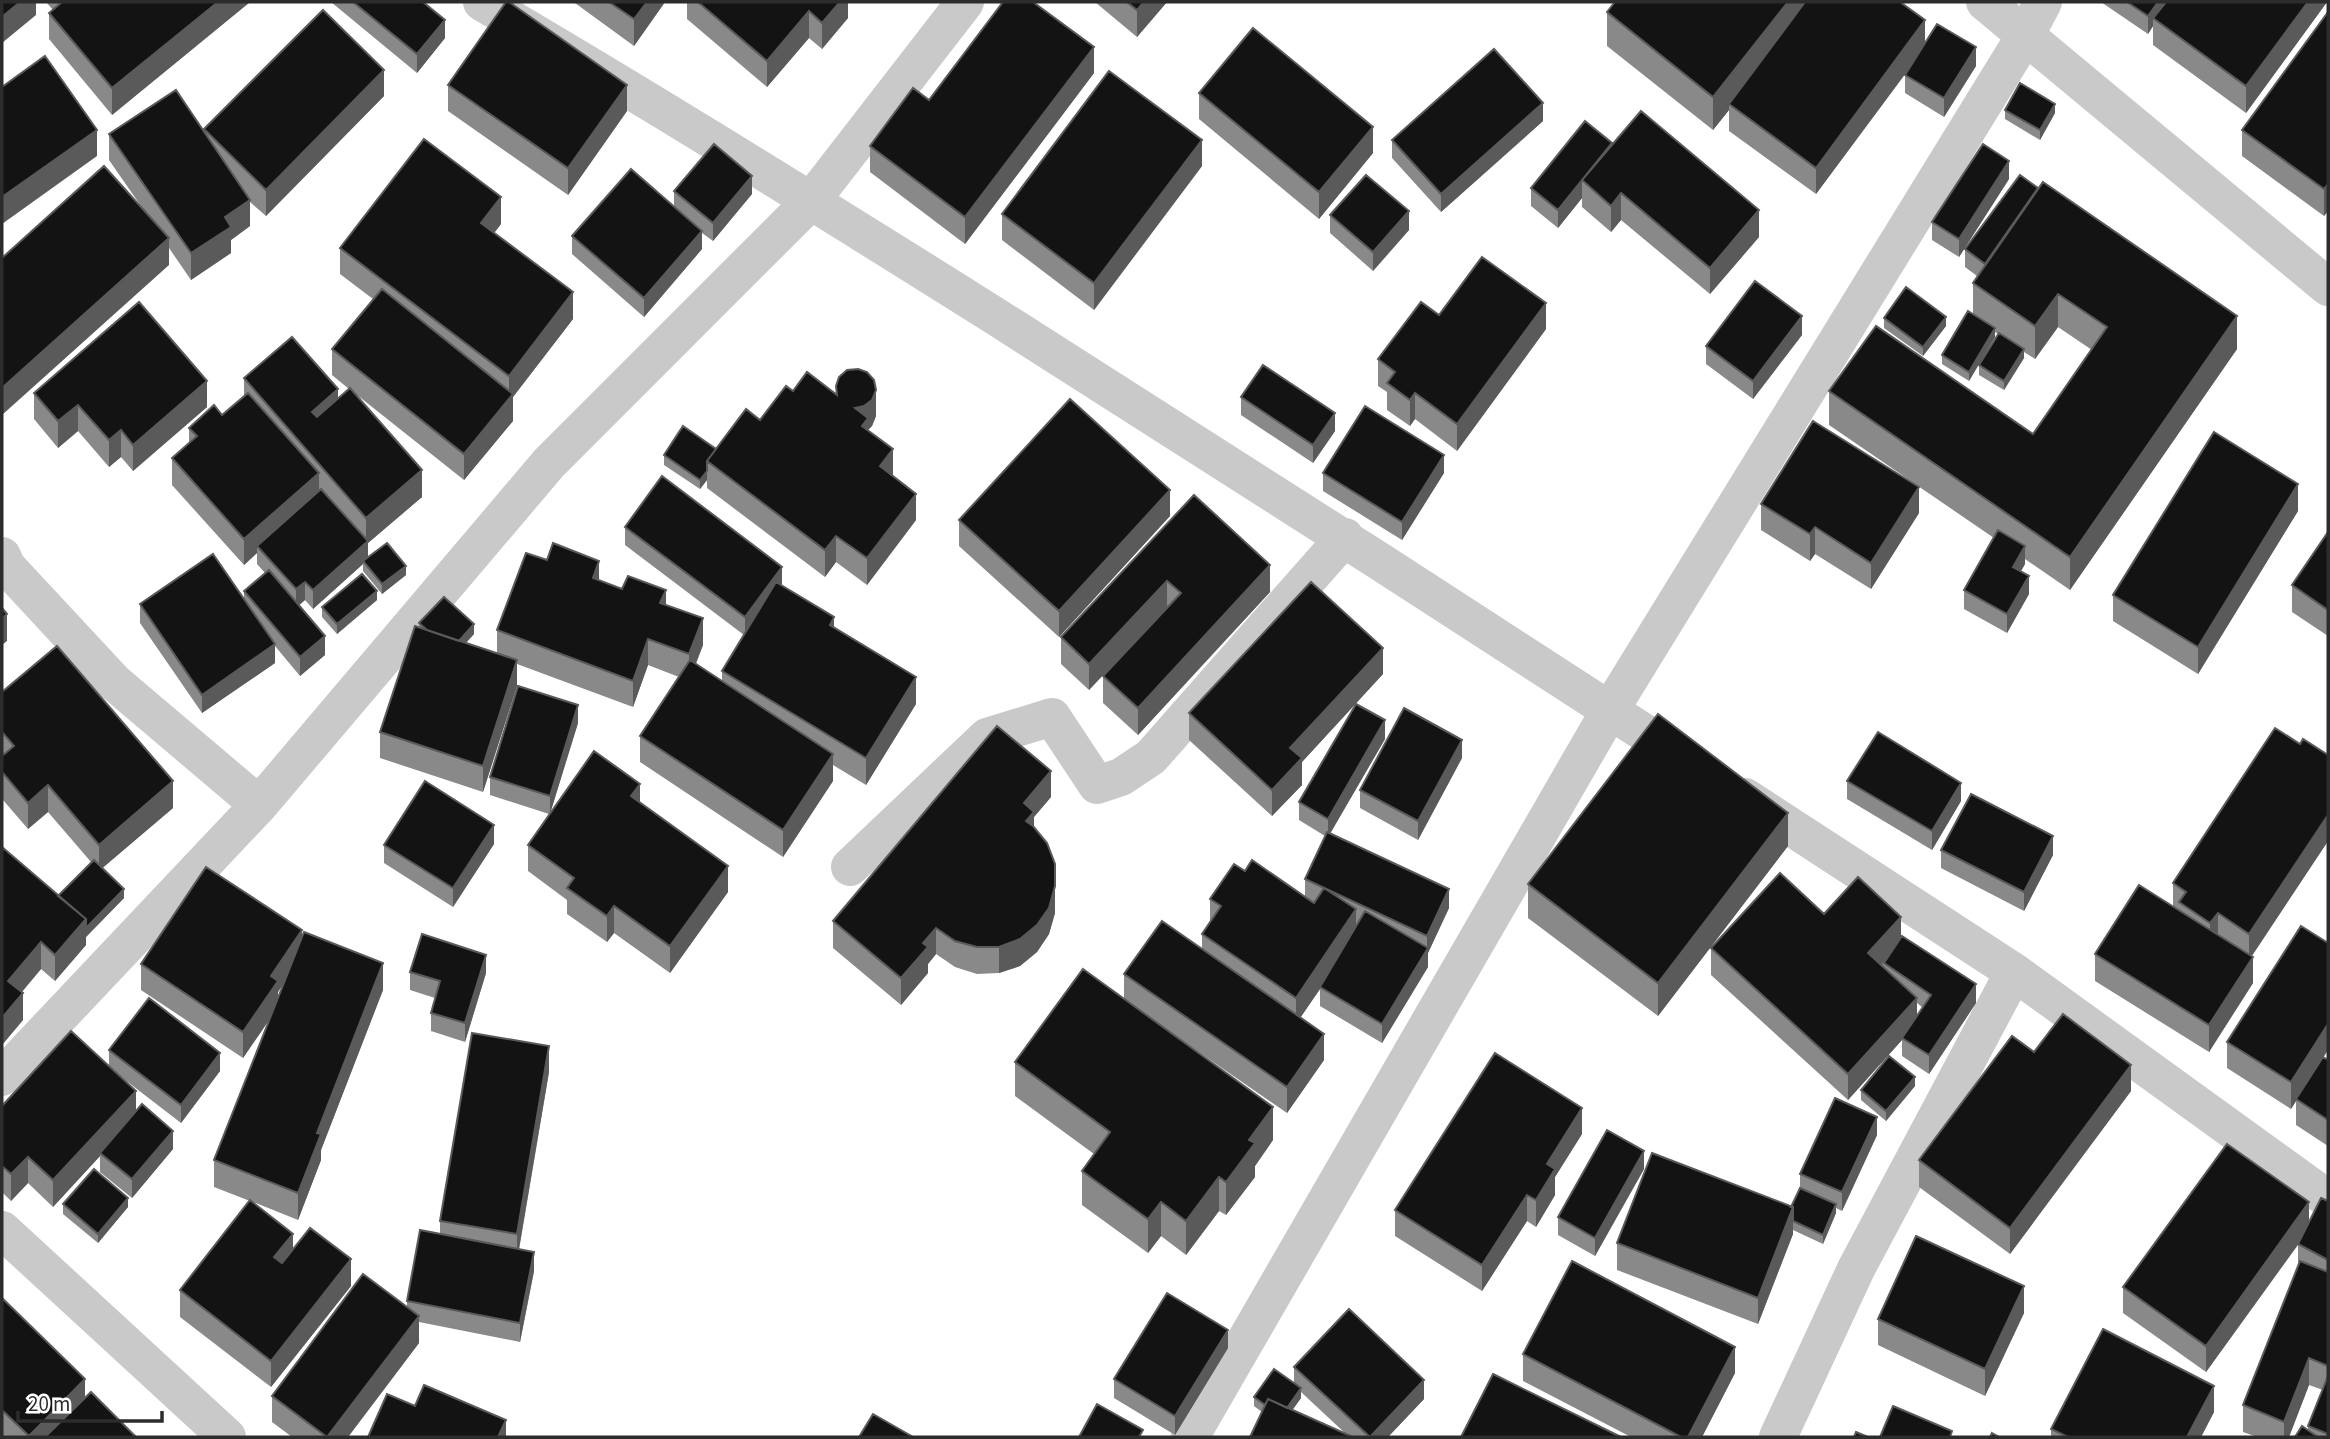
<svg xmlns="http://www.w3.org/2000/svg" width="2330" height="1439" font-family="'Source Sans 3',sans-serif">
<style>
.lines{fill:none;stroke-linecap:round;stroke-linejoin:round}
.minor{stroke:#c9c9c9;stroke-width:38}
.wall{fill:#898989;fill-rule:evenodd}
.shaded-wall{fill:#5a5a5a}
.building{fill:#131313;stroke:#5a5a5a;stroke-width:2}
</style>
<rect width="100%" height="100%" fill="#fff"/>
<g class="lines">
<path class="minor" d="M482 2C655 103 825 209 995 316 1227 463 1458 611 1688 761
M1985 2 2328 287
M2 556 7 567 114 682 259 805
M1745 797 2014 972 2328 1199
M850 867 987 737 1052 717 1097 785 1121 777 1151 757 1345 537
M2 1077 259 805 549 463 811 201 965 2
M2 1230 227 1437
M1190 1437 1610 710 2025 36 2043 2
M1778 1437 1856 1269 2014 972"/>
</g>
<path class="wall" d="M46 2H250L112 115 49 39V13L53 10Z
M331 2H423L445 38 417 73Z
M575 2H665L634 46 575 3Z
M687 2H848V18L822 49 809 38 767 87 687 19Z
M1095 2H1167L1137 37Z
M2101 2H2327L2246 113 2153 45V26L2148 34Z
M1607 12 1925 42 1976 66 1944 117 1905 93V75L1909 69 1816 194 1729 131V110L1713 130 1607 46Z
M2328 12V211L2324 216 2242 156V130Z
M1094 73 965 244 870 172V146L929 100Z
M448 85 627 111 568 195 448 111Z
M1199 93 1373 153 1319 219 1199 119Z
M384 96 266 216 250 202V226L231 240V253L191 280 169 248V265L143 209 109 160V134L204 131V129Z
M2005 110 2055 113 2040 140 2005 119Z
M1543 121 1441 212 1392 158V140Z
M1612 145 1759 237 1710 294 1621 220 1611 232 1582 207V198L1558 228 1531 206V188Z
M1202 166 1094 310 1002 240V214Z
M2009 179 1959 257 1932 240V222Z
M674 191 752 194 713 241 702 233V249L644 317 572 254V236L674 206Z
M1330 215 1409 230 1373 271 1330 233Z
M501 224 494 233 573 319 513 397V421L464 480 352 391 422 497 368 543V558L406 575 382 594 363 571V564L313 609 305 600 299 605 325 655 300 676 275 646V663L202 713 140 623V604L244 599V591L265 573 257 564V553L244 565 172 485V458L189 444V428L222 415 244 396V378L338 399 349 389 332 375V349L373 299 340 274V248Z
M1965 249 2237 349 2070 590 2025 559V564L2021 571 2029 594 2007 633 1964 609V590L1994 538 1829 425V391L2033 434 2092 350 2058 327 2035 359 2024 352V358L2004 390 1979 375V365L1998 334 1995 332V337L1969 381 1942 364V355L1973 314V283L1977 276 1965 267Z
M1439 315 1546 329 1457 451 1415 419 1410 426 1387 410V392L1378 386V359Z
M1884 318 1946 326 1923 356 1884 328Z
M1802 335 1753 399 1706 364V346Z
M836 386 876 416 872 426 868 430 916 520 867 585 836 562 825 577 707 488V480L700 489 664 465V455L716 449 760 420 793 391 836 394Z
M34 393 207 407 133 471 121 457 109 467 78 431 58 448 34 419Z
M1241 397 1335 431 1313 463 1241 415Z
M1323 473H1444L1402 540 1323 491Z
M1194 495 1270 592 1138 735 1103 703V676L1167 608 1089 690 1061 664V637Z
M1761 504 1919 513 1871 589 1815 554 1810 561 1761 530Z
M2298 511 2198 674 2113 621V595Z
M1170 516 1059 637 959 546V520Z
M625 527 782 586 834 628 916 704 866 785 833 765V781L783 857 640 762V736L679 677 648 665 633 707 517 664V686L483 792 380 758V732L419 628V623L474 634 466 643 497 653V630L599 580 666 605 703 645 696 664 722 681V671L744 635 625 545Z
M2328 532V636L2292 612V585Z
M377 600 337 634 322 617V607Z
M1383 674 1302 762V785L1272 816 1189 740V713Z
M2 692 173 808 102 868 124 898 86 937V945L55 981 41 969 22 992 23 1020 2 1045V847L58 896 91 862 48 812 28 829 3 800V817L2 819Z
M578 723 550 813 640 803 728 892 670 973 614 933 607 942 567 914V900L528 871V845L549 814 490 795V777Z
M1385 739 1330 834 1449 908 1428 953V967L1382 1043 1320 1006V989L1300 1018 1324 1060 1287 1113 1180 1039 1273 1140 1255 1166V1177L1226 1215 1219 1211 1186 1255 1161 1236 1148 1253 1082 1205V1171L1094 1154 1015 1096V1062L1124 998V974L1202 949V934L1210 922V899L1245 871 1305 897V879L1325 836 1299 820V802Z
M2300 744 2328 755V841L2252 956 2253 983 2209 1052 2095 981V954L2173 906V883Z
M1462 758 1418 840 1360 808V790Z
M1847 781 1961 801 1932 850 1847 799Z
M1051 797 1034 817V827L1055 913 1049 934 1037 952 1020 966 999 973 977 974 955 967 936 954 928 964V973L901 1005 833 948V921Z
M494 844 453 907 384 863V845Z
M1788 846 1658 1016 1528 918V884Z
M1941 850 2053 855 2024 911 1941 868Z
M1824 914 1901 938 1976 1003 1929 1074 1902 1056V1040L1848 1100 1711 975V948ZM1917 1003 1923 1008 1917 1017Z
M302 936 383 990 321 1150V1160L298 1220 251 1201 293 1250 351 1286 271 1387 180 1317V1290L250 1201 214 1187V1160L269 1020 243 1058 141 990V964ZM283 984 278 998V992Z
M410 972 486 973 465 1042 431 1031V1013L435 998 410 990Z
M2227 1042 2324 1057 2328 1060V1146L2296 1125V1101L2291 1109 2227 1068Z
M109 1050 220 1071 181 1123 120 1076 136 1111 173 1149 132 1198 100 1172V1156L53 1207 28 1183 11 1201 2 1192V1106L109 1067Z
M2034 1052 2131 1091 2010 1254 1919 1187V1160Z
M549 1072 519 1250 534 1271 520 1342 419 1322V1343L348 1437H292L272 1422V1396L407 1307V1301L440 1234V1221Z
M1915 1086 1886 1121 1861 1100V1090Z
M1582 1134 1555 1177V1195L1536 1227 1527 1221 1482 1291 1395 1236V1210Z
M1877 1135 1842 1211 1836 1208V1213L1823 1244 1793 1230V1234L1758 1324 1617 1270V1243L1791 1207 1800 1188V1174Z
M1644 1169 1595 1256 1558 1235V1217Z
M2328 1201V1437H2295L2308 1430V1426L2323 1390 2309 1385 2289 1437H2257L2243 1432V1405L2299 1263H2298V1245L2206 1372 2123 1313V1287L2309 1221Z
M63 1204 128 1207 98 1243 63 1214Z
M2 1298 85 1398 136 1437H3L2 1436Z
M2024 1313 1985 1396 1878 1345V1319Z
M1228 1348 1175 1435 1114 1398V1379Z
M1523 1354 1735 1373 1702 1437H1631L1523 1381Z
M1294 1367 1424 1399 1388 1437H1250L1262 1412 1254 1406V1397L1294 1383ZM1301 1392 1346 1434 1292 1410 1301 1398Z
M2214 1412 2201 1437H2051V1429Z"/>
<path class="shaded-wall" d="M20 2H36V15L2 43V17Z
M218 2H250L112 115V88Z
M647 2H665L634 46V19Z
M835 2H848V18L822 49V23Z
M1144 2H1167L1137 37V10Z
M1788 2H1815L1729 104V110L1713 130V97Z
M2158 2H2171L2153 18V26L2148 34V16Z
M2308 2H2327L2246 113V86Z
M809 11V38L767 87V61Z
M445 20V38L417 73V54Z
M1925 20V47L1816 194V168Z
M1094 47V73L965 244V217Z
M1976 47V66L1944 117V98Z
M384 70V96L266 216V190Z
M627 85V111L568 195V168Z
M1543 103V121L1441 212V194Z
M2055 104V113L2040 140V130Z
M1373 127V153L1319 219V192Z
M97 130V156L2 224V197Z
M1202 140V166L1094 310V283Z
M1612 143V161L1582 180V198L1558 228V210Z
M2009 161V179L1959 257V239Z
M752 176V194L713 241V223Z
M2328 184V211L2324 216V189Z
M1621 193V220L1611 232V206Z
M501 197V224L481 250V223Z
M250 200V226L231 240V253L191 280V253L225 217Z
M1759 210V237L1710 294V268Z
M1409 211V230L1373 271V252Z
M702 231V249L644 317V298Z
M169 238V265L2 415V388Z
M573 292V319L513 397V421L464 480V454L509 400V376Z
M2058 294V327L2035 359V326Z
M1546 303V329L1457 451V424Z
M1802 316V335L1753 399V381Z
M2237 316V349L2070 590V557Z
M1946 317V326L1923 356V347Z
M1995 328V337L1969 381V372Z
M2024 349V358L2004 390V381Z
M207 381V407L133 471V445Z
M338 389V416L312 439V412Z
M876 390V416L872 426 868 430V444L855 408Z
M1415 393V419L1410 426V400Z
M78 405V431L58 448V421Z
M1335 413V431L1313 463V445Z
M121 430V457L109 467V440Z
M893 449V475L880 493V466Z
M1444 455V473L1402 540V522Z
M422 470V497L368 543V560L363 561V564L313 609V590L366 543V518Z
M707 471V480L700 489V480Z
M319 473V500L257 546V553L244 565V539Z
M2298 484V511L2198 674V647Z
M1919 487V513L1871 589V563Z
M1170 490V516L1059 637V611Z
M916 494V520L867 585V558Z
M1815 527V554L1810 561V534Z
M836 536V562L825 577V550Z
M2025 546V564L2013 585V567Z
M599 561V587L593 578Z
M1270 565V592L1138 735V708Z
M406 566V575L382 594V584Z
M782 567V586L745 636V617Z
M2029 576V594L2007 633V614Z
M1167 581V607L1089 690V664Z
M305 582V600L296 608V589Z
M666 590V616L660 603Z
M377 591V600L337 634V624Z
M7 614V641L2 645V619Z
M834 617V644L830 625Z
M703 618V645L689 680V654Z
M474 624V634L449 661V652Z
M325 636V655L300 676V657Z
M648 639V665L633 707V681Z
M275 644V663L202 713V695Z
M1383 648V674L1302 762V785L1272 816V790L1290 748Z
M517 660V686L483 792V766Z
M916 677V704L866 785V758Z
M578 705V723L550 814V796Z
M1385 720V739L1328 837V819Z
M1462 740V758L1418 840V821Z
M833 754V781L783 857V830Z
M1051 771V797L1034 817V838L1026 847 1024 803Z
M173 781V808L99 871V845Z
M1961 783V801L1932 850V831Z
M640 784V810L631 796Z
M48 785V812L28 829V803Z
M3 799V817L2 819V800Z
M1788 813V846L1658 1016V983Z
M2328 815V841L2249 960V934Z
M494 825V844L453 907V888Z
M2053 836V855L2024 911V892Z
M728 866V892L670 973V946Z
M1055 886V913L1049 934 1037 952 1020 966 999 973V947Z
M124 889V898L86 937V945L55 981V955L86 919Z
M1449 889V908L1428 953V967L1382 1043V1024L1427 950V936Z
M614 906V933L607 942V916Z
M1356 909V936L1320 987V989L1296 1024V998Z
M2218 913V939L2210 950V923Z
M1901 917V943L1868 979V953Z
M936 928V954L928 964V973L901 1005V978L923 943Z
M302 930V956L278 992V1007L243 1058V1032L271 976Z
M41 942V969L8 1008V981Z
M486 955V973L465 1042V1023Z
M2253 957V983L2209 1052V1025Z
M383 963V990L321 1150V1160L298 1220V1193L317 1133Z
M1976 984V1003L1929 1074V1055Z
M23 993V1020L2 1045V1018Z
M1917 998V1025L1902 1038V1040L1848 1100V1074Z
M2328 1024V1050L2291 1109V1082Z
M1324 1034V1060L1287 1113V1087Z
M549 1046V1072L517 1260V1234Z
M220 1053V1071L181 1123V1105Z
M2131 1065V1091L2010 1254V1228Z
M1915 1077V1086L1886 1121V1111Z
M136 1091V1118L100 1153V1156L53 1207V1180Z
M1273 1107V1140L1255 1166V1177L1226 1215V1182L1249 1140Z
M1582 1108V1134L1555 1177V1195L1536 1227V1200L1547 1164Z
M1877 1117V1135L1842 1211V1192Z
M173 1131V1149L132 1198V1179Z
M1644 1151V1169L1595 1256V1238Z
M28 1157V1183L11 1201V1174Z
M1219 1177V1211L1186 1255V1221Z
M1527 1195V1221L1482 1291V1265Z
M128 1198V1207L98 1243V1234Z
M1161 1202V1236L1148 1253V1219Z
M2309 1202V1229L2206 1372V1346Z
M1836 1204V1213L1823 1244V1235Z
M1793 1207V1234L1758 1324V1298Z
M293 1234V1261L274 1284V1257Z
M534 1252V1271L520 1342V1323Z
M351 1259V1286L271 1387V1361Z
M2024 1286V1313L1985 1396V1369Z
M419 1316V1343L348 1437H328Z
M1228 1330V1348L1175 1435V1416Z
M1735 1347V1373L1702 1437H1688Z
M2309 1358V1385L2289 1437H2284V1422Z
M85 1379V1406L54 1437H29Z
M1424 1380V1399L1388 1437H1370Z
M2214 1386V1412L2201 1437H2187Z
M1301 1388V1398L1281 1426V1416Z
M506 1420V1437H498Z"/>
<path class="building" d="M2 2H20L2 17Z
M62 2H218L112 88 49 13Z
M353 2H423L445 20 417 54Z
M506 2H509L627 85 568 168 448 85Z
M609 2H647L634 19Z
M698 2H840L822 23 809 11 767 61Z
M1003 2H1033L1094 47 965 217 870 146 913 88 929 100Z
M1127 2H1144L1137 10Z
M1615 2H1788L1713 97 1607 12Z
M1805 2H1900L1925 20 1816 168 1729 104Z
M2127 2H2158L2148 16Z
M2166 2H2308L2246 86 2153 18Z
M323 10 384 70 266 190 204 129Z
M2328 12V184L2324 189 2242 130Z
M1937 24 1976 47 1944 98 1905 75Z
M1253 28 1373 127 1319 192 1199 93Z
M1494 49 1543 103 1441 194 1392 140Z
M45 56 97 130 2 197V87Z
M1109 71 1202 140 1094 283 1002 214Z
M2020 83 2055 104 2040 130 2005 110Z
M176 90 250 200 225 217 231 227 191 253 109 134Z
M1641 111 1759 210 1710 268 1621 193 1611 206 1582 180Z
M1585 121 1612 143 1558 210 1531 188Z
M424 139 501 197 481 223 573 292 509 376 340 248Z
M714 144 752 176 713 223 674 191Z
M1983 144 2009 161 1959 239 1932 222Z
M104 166 169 238 2 388V258Z
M631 169 702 231 644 298 572 236Z
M1366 175 1409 211 1373 252 1330 215Z
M2020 175 2038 188 1985 264 1965 249Z
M2043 182 2237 316 2070 557 1829 391 1876 326 2033 434 2107 327 2058 294 2035 326 1973 283Z
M1482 257 1546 303 1457 424 1415 393 1410 400 1387 383 1395 372 1378 359 1421 302 1439 315Z
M1755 281 1802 316 1753 381 1706 346Z
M1906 287 1946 317 1923 347 1884 318Z
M382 289 513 394 464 454 332 349Z
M139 302 207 381 133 445 121 430 109 440 78 405 58 421 34 393Z
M1968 311 1995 328 1969 372 1942 355Z
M1999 333 2024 349 2004 381 1979 365Z
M292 337 338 389 312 412 317 417 350 388 422 470 366 518 244 378Z
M1263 365 1335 413 1313 445 1241 397Z
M858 369 867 372 874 380 876 390 872 400 864 406 855 408 868 418 862 426 893 449 880 466 916 494 867 558 836 536 825 550 707 461 746 409 760 420 786 386 793 391 807 372 837 395 836 386 839 377 847 370Z
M248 393 319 473 244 539 172 458 197 436 189 428 214 405 222 415Z
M1070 399 1170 490 1059 611 959 520Z
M1365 406 1444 455 1402 522 1323 473Z
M1813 421 1919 487 1871 563 1815 527 1810 534 1761 504Z
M683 426 716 449 707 461V471L700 480 664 455Z
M2214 432 2298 484 2198 647 2113 595Z
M662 476 782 567 745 617 625 527Z
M321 489 368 541 313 590 305 582 296 589 257 546Z
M1194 495 1270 565 1138 708 1103 676 1181 593 1167 581 1089 664 1061 637Z
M1998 530 2025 546 2013 567 2029 576 2007 614 1964 590Z
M2328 532V610L2292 585Z
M387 543 406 566 382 584 363 561Z
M553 543 599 561 593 578 622 589 628 576 666 590 660 603 703 618 689 654 648 639 633 681 497 630 526 553 547 560Z
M213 554 275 644 202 695 140 604Z
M269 570 325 636 300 657 244 591Z
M362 574 377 591 337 624 322 607Z
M776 582 834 617 830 625 916 677 866 758 722 671Z
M1311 582 1383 648 1290 748 1302 758 1272 790 1189 713Z
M444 597 474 624 459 641 427 630 419 623Z
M2 608 7 614 2 619Z
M415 626 517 660 483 766 380 732Z
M57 646 173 781 99 845 48 785 28 803 2 772V756L14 746 2 732V692Z
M690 660 833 754 783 830 640 736Z
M518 686 578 705 550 796 490 777Z
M1356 704 1385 720 1328 819 1299 802Z
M1404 708 1462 740 1418 821 1360 790Z
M1658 714 1788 813 1658 983 1528 884Z
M997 726 1051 771 1024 803 1034 812 1026 821 1033 826 1047 843 1055 864V886L1049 908 1037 925 1020 939 999 947H977L955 941 936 928 923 943 928 947 901 978 833 921Z
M2275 728 2300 744 2303 739 2328 755V815L2249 934 2218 913 2210 923 2179 902 2186 892 2173 883Z
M1878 732 1961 783 1932 831 1847 781Z
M594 751 640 784 631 796 728 866 670 946 614 906 607 916 567 888 574 878 528 845Z
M425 781 494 825 453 888 384 845Z
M1971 794 2053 836 2024 892 1941 850Z
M1327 832 1449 889 1427 936 1305 879Z
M2 847 86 919 55 955 41 942 8 981 23 993 2 1018Z
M94 860 124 889 86 928V919L58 896Z
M1252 860 1314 903 1324 888 1356 909 1296 998 1202 934 1221 906 1210 899 1234 864 1245 871Z
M206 867 302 930 271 976 278 981 243 1032 141 964Z
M1780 873 1824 914 1858 877 1901 917 1868 953 1917 998 1848 1074 1711 948Z
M2139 885 2253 957 2209 1025 2095 954Z
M1365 911 1428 948 1382 1024 1320 987Z
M1162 921 1324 1034 1287 1087 1124 974Z
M2301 926 2328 943V1024L2291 1082 2227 1042Z
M304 932 383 963 317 1133 321 1134 298 1193 214 1160Z
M422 934 486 955 465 1023 431 1013 440 981 410 972Z
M1902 936 1976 984 1929 1055 1902 1038 1931 995 1884 963Z
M1083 969 1273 1107 1249 1140 1255 1143 1226 1182 1219 1177 1186 1221 1161 1202 1148 1219 1082 1171 1110 1132 1015 1062Z
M149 998 220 1053 181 1105 109 1050Z
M2063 1014 2131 1065 2010 1228 1919 1160 2012 1036 2034 1052Z
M71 1031 136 1091 53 1180 28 1157 11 1174 2 1166V1106Z
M472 1033 549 1046 517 1234 440 1221Z
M1495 1053 1582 1108 1547 1164 1555 1169 1536 1200 1527 1195 1482 1265 1395 1210Z
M1889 1056 1915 1077 1886 1111 1861 1090Z
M2323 1057 2328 1060V1120L2296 1099Z
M1835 1098 1877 1117 1842 1192 1800 1174Z
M142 1104 173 1131 132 1179 100 1153Z
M1607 1130 1644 1151 1595 1238 1558 1217Z
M2227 1144 2309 1202 2206 1346 2123 1287Z
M1652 1153 1793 1207 1758 1298 1617 1243Z
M94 1169 128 1198 98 1234 63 1204Z
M1800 1188 1836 1204 1823 1235 1793 1221V1207H1791Z
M2321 1198 2328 1201V1260L2298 1244Z
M250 1200 293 1234 274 1257 282 1263 310 1228 351 1259 271 1361 180 1290Z
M420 1230 534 1252 520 1323 407 1301Z
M1916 1236 2024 1286 1985 1369 1878 1319Z
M1572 1261 1735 1347 1688 1437H1681L1523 1354Z
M2300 1261 2328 1272V1366L2309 1358 2284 1422 2243 1405Z
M363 1274 419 1316 327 1437 272 1396Z
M1167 1293 1228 1330 1175 1416 1114 1379Z
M2 1298 85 1379 29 1436 2 1410Z
M1349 1309 1424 1380 1370 1437 1294 1367Z
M2103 1329 2214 1386 2187 1437H2068L2051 1429Z
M1274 1369 1301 1388 1287 1408 1268 1399 1265 1405 1254 1397Z
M1493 1374 1621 1437H1461Z
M2328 1376V1434L2308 1426Z
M424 1385 506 1420 498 1437H368L387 1394 415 1406Z
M91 1392 136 1437H45Z
M1268 1399 1353 1437H1250Z
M1097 1404 1143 1430 1139 1437H1079Z
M1893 1406 1952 1431 1950 1437H1880Z
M873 1414 913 1437H859Z
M2302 1426 2318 1437H2295Z
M1856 1432 1868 1437H1854Z
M1992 1433 1999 1437H1990Z"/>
<rect width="2330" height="1439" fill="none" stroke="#2c2c2c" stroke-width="7"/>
<path d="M18 1411v10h144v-10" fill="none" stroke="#2c2c2c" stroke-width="3.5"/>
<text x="28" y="1411" font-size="21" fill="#2c2c2c" stroke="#ffffff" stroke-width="5" paint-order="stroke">20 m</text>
</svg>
